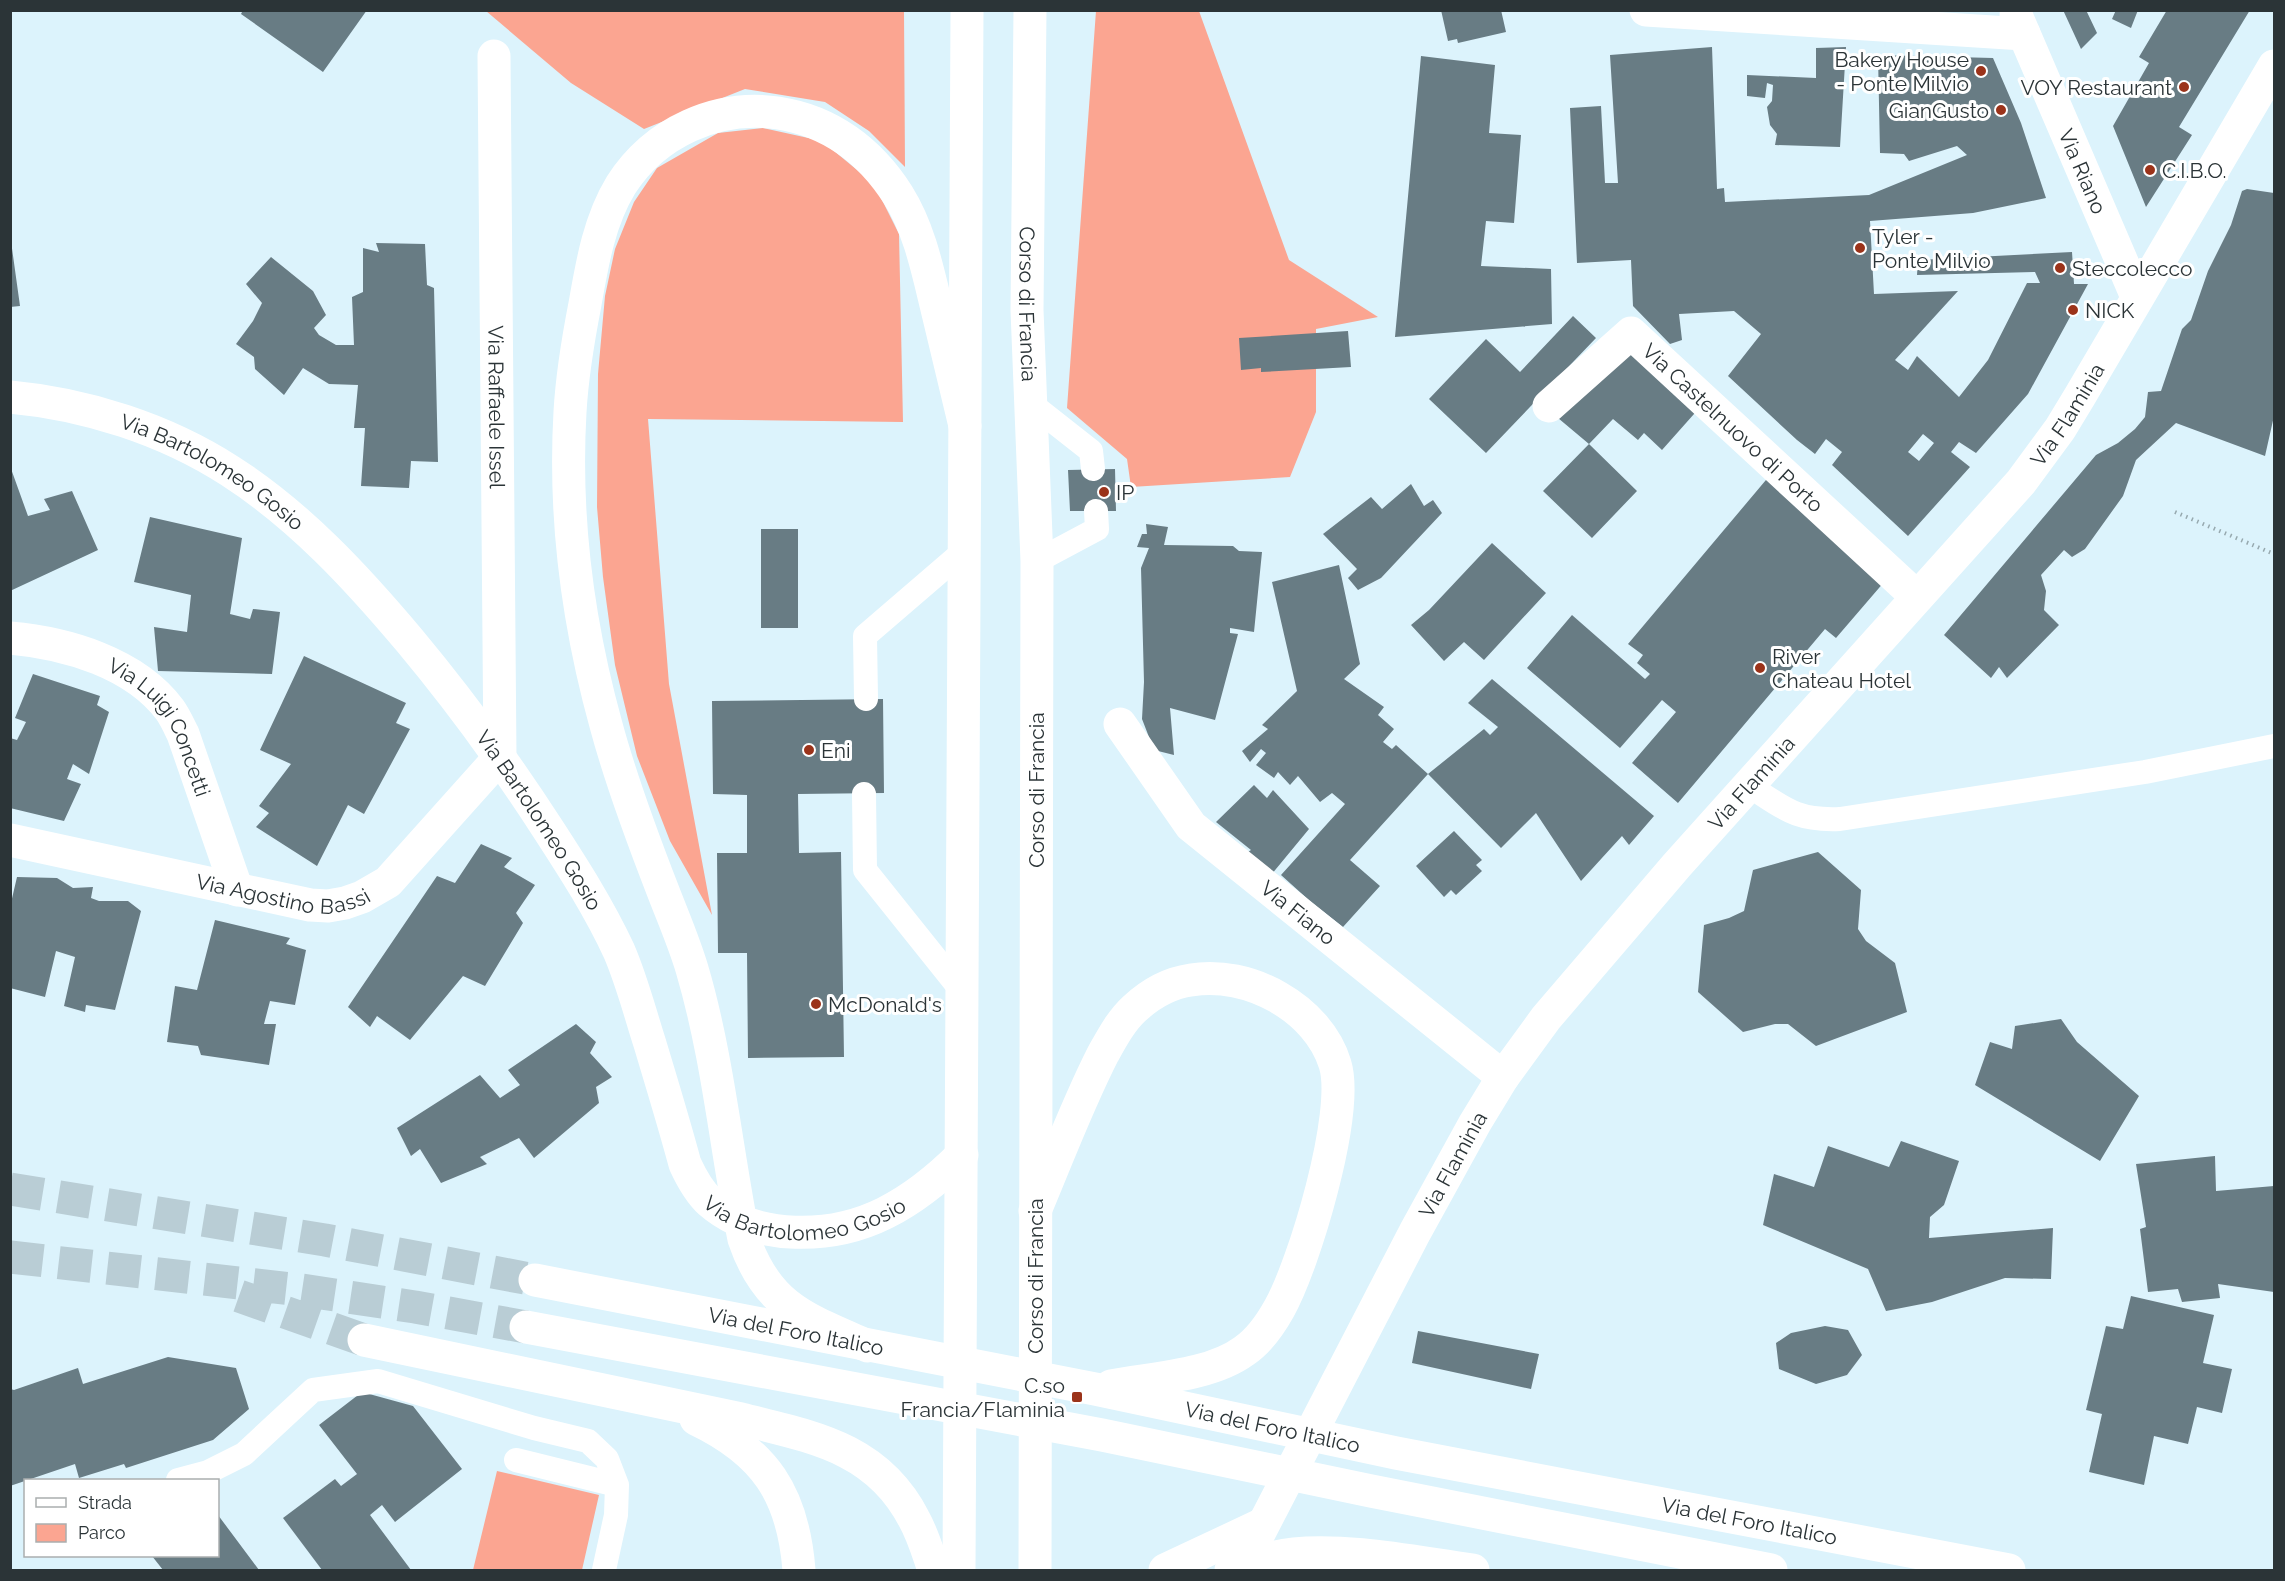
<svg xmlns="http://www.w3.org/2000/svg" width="2285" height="1581" font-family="Raleway,sans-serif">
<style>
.green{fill:#fba591}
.building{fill:#687c84;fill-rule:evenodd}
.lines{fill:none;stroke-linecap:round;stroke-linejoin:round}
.trunk-tunnel{stroke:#b9cdd5;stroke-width:33;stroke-dasharray:33 16;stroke-linecap:butt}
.path{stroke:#97a9af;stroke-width:4;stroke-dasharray:1.5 4.5;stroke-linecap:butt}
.service{stroke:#fff;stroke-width:24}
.minor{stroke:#fff;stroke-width:33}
.primary{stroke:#fff;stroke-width:33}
.trunk{stroke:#fff;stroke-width:33}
.poi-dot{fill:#9b331a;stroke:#fff;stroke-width:2}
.labels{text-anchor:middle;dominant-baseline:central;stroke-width:6;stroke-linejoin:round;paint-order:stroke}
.poi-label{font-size:21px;fill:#2b3437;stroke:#fff;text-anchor:start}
.street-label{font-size:21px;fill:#2b3437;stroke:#fff}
</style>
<rect width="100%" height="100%" fill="#dcf3fc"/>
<path class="green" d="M486 11H904L905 167 869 131 825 102 745 89 644 129 571 83Z
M1096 11H1199L1289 260 1378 317 1316 329V412L1290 477 1131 487 1127 459 1067 408Z
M763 128 822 141 874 184 899 234 903 422 648 419 669 684 712 915 670 841 637 756 615 665 603 577 597 507 598 374 605 296 615 249 634 202 657 168 718 133Z
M497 1471 599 1495 582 1570H473Z"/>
<path class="building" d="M243 10H367L323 72 241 14Z
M1441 10H1501L1506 32 1458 43 1457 39 1448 41Z
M2063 10H2086L2097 33 2081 49Z
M2116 10H2138L2131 28 2112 19Z
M2167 10H2250L2179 127 2192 135 2146 207 2113 126 2149 63 2139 57Z
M1712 47 1717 189 1724 188 1725 202 1869 195 1967 155 1957 146 1909 161 1904 154 1880 153 1878 55 1993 58 2021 123 2046 198 1973 213 1870 221 1874 294 1958 291 1895 360 1908 370 1917 356 1959 397 1988 360 2027 283H2040L2035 272 1917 275 1918 260 2072 252 2074 284H2088L2028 394 1976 453 1959 442 1951 452 1970 467 1908 536 1832 465 1842 452 1826 439 1815 454 1797 440 1728 376 1761 334 1734 311 1679 314 1682 340 1670 344 1633 306 1631 260 1577 263 1570 108 1601 106 1605 183H1618L1610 55ZM1923 434 1934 443 1919 461 1908 452Z
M1846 47 1840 147 1775 145 1777 134 1770 125 1767 107 1772 101 1773 85 1767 83 1765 98 1747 96V75L1816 78V48Z
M1421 56 1495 65 1489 133 1521 135 1514 223 1486 221 1481 266 1551 269 1552 324 1395 337Z
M2247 189 2274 193V416L2265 456 2176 423 2136 460 2123 496 2085 549 2072 557 2064 550 2041 575 2046 591 2044 610 2059 625 2007 678 1999 667 1991 678 1944 635 2096 455 2118 443 2135 429 2145 417 2148 392 2161 391 2182 329 2191 320 2208 271 2231 225 2242 191Z
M10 234 20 306 10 307Z
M376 243 425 244 427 285 434 288 438 462 411 461 409 488 361 486 365 428H354L358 385 329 384 303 368 284 395 255 369 254 357 236 344 253 321 262 303 246 284 271 257 313 291 326 315 314 328 319 335 336 345H354L352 297 363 292V248L379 252Z
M1573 316 1596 338 1486 453 1429 399 1486 339 1520 372Z
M1348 331 1351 367 1261 372V368L1241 370 1239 338Z
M1627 340 1702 405 1662 450 1644 433 1638 440 1613 419 1589 444 1558 418Z
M1589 444 1637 491 1592 538 1543 491Z
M10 466 28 516 50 510 44 499 72 491 98 550 10 591Z
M1115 469 1116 511H1070L1068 470Z
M1771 474 1885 581 1836 638 1825 629 1678 803 1632 763 1676 712 1662 700 1620 748 1527 668 1572 615 1645 679 1650 674 1637 663 1643 655 1628 644Z
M1411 484 1424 506 1433 500 1442 513 1381 578 1358 590 1348 578 1357 569 1323 534 1371 497 1382 509Z
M150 517 242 538 230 614 250 619 253 609 280 612 272 674 158 671 154 627 187 632 191 595 134 582Z
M1146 524 1168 527 1164 545 1233 546 1239 551 1262 552 1254 632 1230 628V633L1238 634 1215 720 1170 708 1174 755 1154 750 1142 719 1144 682 1141 568 1149 548 1137 547 1142 534H1147Z
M761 529H798V628H761Z
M1492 543 1546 593 1484 660 1464 642 1444 661 1411 625 1429 610Z
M1339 565 1360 664 1344 679 1384 707 1378 715 1394 729 1383 742 1392 749 1396 745 1428 774 1350 860 1380 886 1343 927 1311 902 1281 875 1345 804 1332 793 1320 802 1298 776 1290 785 1278 772 1274 778 1256 765 1266 753 1261 749 1250 762 1242 751 1268 729 1262 725 1297 691 1272 582Z
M304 656 406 703 396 723 410 729 364 814 348 805 317 866 256 827 269 813 259 806 291 764 260 750Z
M33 674 100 696 97 705 109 712 89 774 73 764 67 779 81 784 64 821 10 808V738L17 740 26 722 15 718Z
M1492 679 1654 816 1629 845 1622 836 1581 881 1536 813 1501 848 1428 774 1484 729 1490 735 1498 727 1468 703Z
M883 699 884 793 798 794 799 853 841 852 844 1057 748 1058 747 953H718L717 853H747V795L713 794 712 701Z
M1254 785 1267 798 1273 790 1309 829 1267 880 1239 858 1251 850 1216 822Z
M1454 831 1482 860 1476 865 1482 871 1456 895 1451 890 1444 897 1416 866Z
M481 844 512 858 504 867 535 885 516 913 523 923 485 986 463 976 410 1040 377 1016 370 1027 348 1007 437 876 455 883Z
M1818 852 1861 890 1858 929 1866 941 1895 963 1907 1012 1816 1046 1788 1024H1775L1743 1032 1698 992 1704 925 1729 918 1744 911 1753 870Z
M17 877 57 878 73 888 93 887 91 898 99 901H128L141 911 115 1010 86 1005 85 1012 64 1006 75 957 56 951 45 997 10 988V907Z
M215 920 290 938 286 944 306 950 295 1005 270 1001 264 1024H276L269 1065 201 1055 198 1046 167 1042 175 986 197 990Z
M2061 1019 2077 1042 2139 1096 2100 1161 1975 1085 1990 1042 2012 1049 2015 1026Z
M576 1024 596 1042 590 1053 612 1077 596 1087 599 1103 534 1158 519 1138 480 1157 487 1164 441 1183 420 1149 411 1156 397 1128 480 1075 500 1098 520 1085 508 1070Z
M1901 1141 1959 1161 1944 1205 1930 1217 1929 1238 2053 1228 2051 1279 2005 1278 1932 1302 1886 1311 1868 1269 1763 1225 1774 1174 1814 1187 1828 1146 1889 1167Z
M2215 1156 2216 1191 2274 1186V1292L2218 1284 2220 1298 2182 1302 2178 1289 2148 1292 2140 1229 2146 1227 2136 1164Z
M2131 1296 2214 1315 2203 1363 2232 1369 2222 1413 2197 1407 2188 1444 2154 1436 2144 1485 2089 1472 2102 1414 2086 1410 2106 1326 2123 1329Z
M1825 1326 1848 1330 1862 1355 1847 1375 1816 1384 1779 1369 1776 1343 1791 1333Z
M1418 1331 1539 1354 1531 1389 1412 1363Z
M168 1357 236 1368 249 1409 213 1440 126 1468 124 1464 79 1478 75 1464 10 1486V1389L14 1390 78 1368 83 1384Z
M362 1392 413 1406 462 1469 395 1522 382 1505 370 1515 411 1570H322L283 1518 335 1479 341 1486 357 1474 319 1425Z
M218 1515 259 1570H163L152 1556H218Z"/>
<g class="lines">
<path class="trunk-tunnel" d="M10 1189 325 1240 535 1280
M10 1257 301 1290 415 1307 526 1327
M239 1296 364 1340"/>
<path class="path" d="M2175 512 2274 554"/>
<path class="service" d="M1030 403 1091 451 1093 469
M1037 561 1097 529 1096 511
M866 699 865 636 965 550
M1748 785C1784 808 1795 821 1840 819L2145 772 2274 746
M864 794 865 870 961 990
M516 1460 617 1485
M178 1480 208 1472 244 1454 313 1390 378 1381 534 1428 588 1441 607 1459 617 1485 616 1515 604 1570"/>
<g class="minor">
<path d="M1646 10 2024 34"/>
<path id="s1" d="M2016 15 2137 297"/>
<path id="s2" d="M494 56 500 757"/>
<path id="s3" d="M10 397C86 404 165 429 230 471 300 516 357 578 410 641 460 701 506 764 548 829 574 869 599 908 619 951 632 981 640 1013 650 1044 662 1084 674 1123 685 1164 691 1177 699 1192 710 1202 756 1242 833 1239 885 1213 915 1198 939 1178 962 1155"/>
<path id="s4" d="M1549 406 1631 333 1917 597"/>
<path id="s5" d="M10 638C67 643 135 663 170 710 175 717 179 726 183 734L237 890"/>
<path id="s6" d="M1120 724 1191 826 1503 1077"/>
<path id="s7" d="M10 840 310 905 328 906 345 903 362 897 388 882 500 757"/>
<path d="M1165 1570 1263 1524"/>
<path id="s8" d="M1240 1570 1415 1232 1475 1123 1503 1077 1546 1018 1677 865 2021 482 2060 429 2080 396 2274 66"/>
</g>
<g class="primary">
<path id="s9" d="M1030 10 1027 310 1037 561 1035 1570"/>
<path d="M959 1570 967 10"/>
</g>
<g class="trunk">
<path d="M1035 1211C1057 1159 1077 1105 1103 1054 1112 1038 1121 1021 1134 1009 1150 994 1170 983 1191 980 1248 970 1318 1008 1335 1064 1350 1112 1304 1265 1279 1309 1270 1325 1259 1341 1244 1351 1210 1376 1152 1378 1111 1386"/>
<path id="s10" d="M535 1280 1095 1389 1396 1453 2009 1570"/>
<path d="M526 1327 1102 1435 1371 1491 1771 1570"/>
<path d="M364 1340 741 1419C812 1437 877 1447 914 1519 923 1535 928 1553 934 1570"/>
<path d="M868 1346C806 1319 767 1307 744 1239 726 1149 718 1057 692 969 684 942 673 917 663 891 642 837 621 781 606 725 578 624 564 516 570 412 572 376 578 340 585 304 592 264 599 221 621 185 655 132 717 104 778 113 830 121 870 151 898 195 920 230 928 272 938 313 947 351 956 388 965 426"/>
<path d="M696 1419C765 1452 793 1494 799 1570"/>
<path d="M1231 1570C1251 1563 1273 1556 1294 1554 1347 1548 1419 1563 1473 1570"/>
</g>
</g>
<g class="poi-dot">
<circle cx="1981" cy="71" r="6"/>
<circle cx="2184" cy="87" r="6"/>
<circle cx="2001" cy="110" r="6"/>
<circle cx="2150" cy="170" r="6"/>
<circle cx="1860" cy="248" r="6"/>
<circle cx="2060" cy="268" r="6"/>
<circle cx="2073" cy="310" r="6"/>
<circle cx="1104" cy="492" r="6"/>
<circle cx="1760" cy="668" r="6"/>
<circle cx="809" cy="750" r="6"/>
<circle cx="816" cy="1004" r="6"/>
<rect x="1071" y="1391" width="12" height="12" rx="3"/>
</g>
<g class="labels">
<g class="poi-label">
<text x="1969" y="59" text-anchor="end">Bakery House<tspan x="1969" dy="24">- Ponte Milvio</tspan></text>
<text x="2172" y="87" text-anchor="end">VOY Restaurant</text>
<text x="1989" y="110" text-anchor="end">GianGusto</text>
<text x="2162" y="170">C.I.B.O.</text>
<text x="1872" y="236">Tyler -<tspan x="1872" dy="24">Ponte Milvio</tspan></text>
<text x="2072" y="268">Steccolecco</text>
<text x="2085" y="310">NICK</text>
<text x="1116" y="492">IP</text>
<text x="1772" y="656">River<tspan x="1772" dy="24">Chateau Hotel</tspan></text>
<text x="821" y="750">Eni</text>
<text x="828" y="1004">McDonald's</text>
<text x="1065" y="1385" text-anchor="end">C.so<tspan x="1065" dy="24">Francia/Flaminia</tspan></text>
</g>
<g class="street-label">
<text stroke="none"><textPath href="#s1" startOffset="170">Via Riano</textPath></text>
<text stroke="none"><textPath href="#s9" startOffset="294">Corso di Francia</textPath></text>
<text stroke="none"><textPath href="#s2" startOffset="351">Via Raffaele Issel</textPath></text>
<text stroke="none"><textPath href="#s8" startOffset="1430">Via Flaminia</textPath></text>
<text stroke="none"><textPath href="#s4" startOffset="249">Via Castelnuovo di Porto</textPath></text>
<text stroke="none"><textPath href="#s3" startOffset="219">Via Bartolomeo Gosio</textPath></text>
<text stroke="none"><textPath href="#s5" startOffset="188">Via Luigi Concetti</textPath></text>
<text stroke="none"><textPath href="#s8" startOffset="944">Via Flaminia</textPath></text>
<text transform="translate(1036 790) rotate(-90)">Corso di Francia</text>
<text stroke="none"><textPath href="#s3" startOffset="704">Via Bartolomeo Gosio</textPath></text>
<text stroke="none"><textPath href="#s7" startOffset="279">Via Agostino Bassi</textPath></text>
<text stroke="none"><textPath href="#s6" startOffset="262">Via Fiano</textPath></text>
<text stroke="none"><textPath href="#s8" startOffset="458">Via Flaminia</textPath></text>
<text stroke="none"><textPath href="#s3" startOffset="1227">Via Bartolomeo Gosio</textPath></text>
<text transform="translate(1035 1276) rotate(-90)">Corso di Francia</text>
<text stroke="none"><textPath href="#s10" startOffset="266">Via del Foro Italico</textPath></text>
<text stroke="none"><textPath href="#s10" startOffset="752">Via del Foro Italico</textPath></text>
<text stroke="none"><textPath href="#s10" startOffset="1238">Via del Foro Italico</textPath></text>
</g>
</g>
<rect width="2285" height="1581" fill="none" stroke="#2b3437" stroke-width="24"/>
<rect x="24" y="1479" width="195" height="78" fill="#ffffff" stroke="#aaaeaf" stroke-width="1.5"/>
<rect x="36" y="1498" width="30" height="9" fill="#ffffff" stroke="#aaaeaf" stroke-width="1.5"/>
<text x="78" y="1509" font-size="18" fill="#2b3437">Strada</text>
<rect x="36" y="1524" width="30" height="18" fill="#fba591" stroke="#aaaeaf" stroke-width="1.5"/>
<text x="78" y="1539" font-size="18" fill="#2b3437">Parco</text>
</svg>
